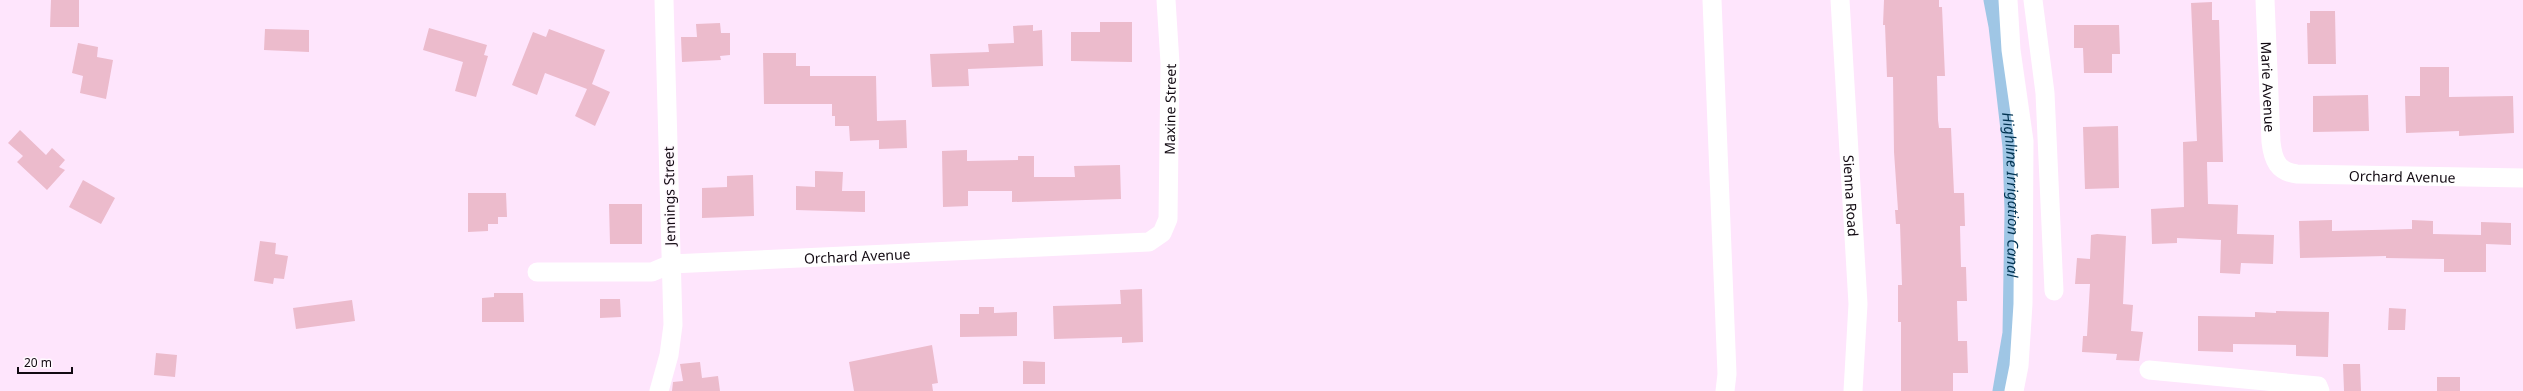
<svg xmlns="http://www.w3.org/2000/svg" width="2523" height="391" font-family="'Noto Sans',sans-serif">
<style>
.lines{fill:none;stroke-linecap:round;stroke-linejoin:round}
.canal{stroke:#9fc6e5;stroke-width:19}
.building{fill:#ecbbcc}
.minor{stroke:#fff;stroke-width:19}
.labels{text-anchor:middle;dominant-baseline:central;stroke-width:3;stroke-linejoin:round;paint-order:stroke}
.street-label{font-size:14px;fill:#120a12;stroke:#fff9fe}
.water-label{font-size:15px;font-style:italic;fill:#013351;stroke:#fff9fe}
</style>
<rect width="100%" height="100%" fill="#fee5fc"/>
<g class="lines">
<path class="canal" id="s1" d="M1993 0 1998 26 2012 147 2014 211 2012 333 2002 391"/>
</g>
<path class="building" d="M51 0H79V27H50Z
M1884 0H1939V7H1942L1945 76H1937L1938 120 1939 128H1951L1954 193H1964L1965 226H1960L1961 267H1966L1967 301H1957L1958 341H1967L1968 373H1953V391H1901V322H1898V285H1902L1900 224H1896L1895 210H1898L1894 152 1893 77H1887L1885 25H1883Z
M2212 2V20H2219L2223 162H2207L2208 204 2238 205 2237 234 2274 235 2273 264 2241 263 2240 274 2220 273 2221 240 2177 238V243L2152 244 2151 209 2184 207 2183 142 2197 141 2191 3Z
M2310 11H2335L2336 64H2308L2307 23H2310Z
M1100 22H1132V62L1071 61V32H1100Z
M720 23 721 33H730V55L720 56 721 60 682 62 681 37H697L696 24Z
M1033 25V31L1042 30 1043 66 968 69 969 86 932 87 930 54 989 52 988 44 1014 43 1013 26Z
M2074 25H2119L2120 54H2112V73H2084L2083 48H2074Z
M429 28 487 45 484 55 488 56 476 97 455 91 463 62 423 50Z
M265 29 309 30V52L264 50Z
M549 29 605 50 592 84 610 92 595 126 575 116 587 89 545 73 537 95 512 85 533 32 546 37Z
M78 43 98 47 97 57 113 60 106 99 80 93 83 76 72 73Z
M763 53H796V66H810V76H876L877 121 906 120 907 148 879 149V140L850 141 849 126H835V116H832V104H764Z
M2420 67H2449V97L2513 96 2514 133 2459 136V131L2406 133 2405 96H2420Z
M2368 95 2369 131 2313 132V96Z
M2118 126 2119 188 2085 189 2083 127Z
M20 130 46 155 52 148 65 160 59 167 65 170 47 190 17 162 23 156 8 143Z
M967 150V161L1018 160V156H1034V177H1075L1074 166 1120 165 1121 199 1012 202V191H968V206L943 207 942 151Z
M815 171 843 172 842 191H865V212L796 210V186L815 187Z
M753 175 754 216 702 218V188L727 187V176Z
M83 180 115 198 101 224 69 207Z
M468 193H506L507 217H498V224H488V231L468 232Z
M609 204H642V244H610Z
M2332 220V231L2412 229V220L2433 221V234L2481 235V222L2511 223V245L2486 244V272H2444V259L2386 258V256L2300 258 2299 221Z
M2097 234 2126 236 2123 304 2133 305 2131 331 2143 332 2139 361 2116 360 2117 354 2082 352 2083 336H2087L2090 284H2075L2077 258 2090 259 2091 235Z
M260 241 276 243 275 254 288 256 284 279 274 278 273 284 254 281Z
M1142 289 1143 342 1122 343V337L1054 339 1053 306 1121 304 1120 290Z
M494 293H523L524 322H482V298L494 297Z
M600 299H620L621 317 600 318Z
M352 300 355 321 296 329 293 308Z
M979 307H994V313L1017 312V336L960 337V314H979Z
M2389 308 2406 309 2405 330H2388Z
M2276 311 2329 312 2328 357 2296 356V345L2233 344V352L2198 351V316L2255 317V312L2276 313Z
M932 345 938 383 932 384 933 391H854L849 362Z
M156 353 177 355 175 377 154 375Z
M1023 361 1045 362V384H1023Z
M700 362 702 378 718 376 720 391H672L673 382 683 381 680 364Z
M2343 364H2360L2361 391H2344Z
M2437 377H2460V391H2437Z"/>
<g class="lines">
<g class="minor">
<path d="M1712 0 1727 374 1725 391"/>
<path id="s2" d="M1840 0 1858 304 1853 391"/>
<path d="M2008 0 2011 50 2024 141 2023 304 2019 366 2014 391"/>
<path d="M2033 0 2045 93 2054 291"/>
<path id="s3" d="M2265 0 2271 142C2273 160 2278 172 2297 174L2523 178"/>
<path id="s4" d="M537 272H652L671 264 1149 242 1162 233 1168 219 1170 63 1166 0"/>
<path d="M2149 370 2318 386 2320 391"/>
<path d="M659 391 669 355 673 325 664 0"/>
</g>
</g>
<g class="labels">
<g class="street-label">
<text stroke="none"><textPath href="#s3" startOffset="87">Marie Avenue</textPath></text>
<text stroke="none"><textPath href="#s4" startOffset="755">Maxine Street</textPath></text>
<text stroke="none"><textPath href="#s3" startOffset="293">Orchard Avenue</textPath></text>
<text stroke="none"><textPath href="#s2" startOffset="196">Sienna Road</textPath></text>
<text transform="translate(669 196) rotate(-91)">Jennings Street</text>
<text stroke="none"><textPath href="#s4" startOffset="322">Orchard Avenue</textPath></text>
</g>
<g class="water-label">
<text stroke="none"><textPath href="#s1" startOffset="196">Highline Irrigation Canal</textPath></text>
</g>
</g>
<path d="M18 367v6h54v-6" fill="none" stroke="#120a12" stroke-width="2"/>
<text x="24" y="367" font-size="12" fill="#120a12" stroke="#fff9fe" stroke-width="3" paint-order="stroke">20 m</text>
</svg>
